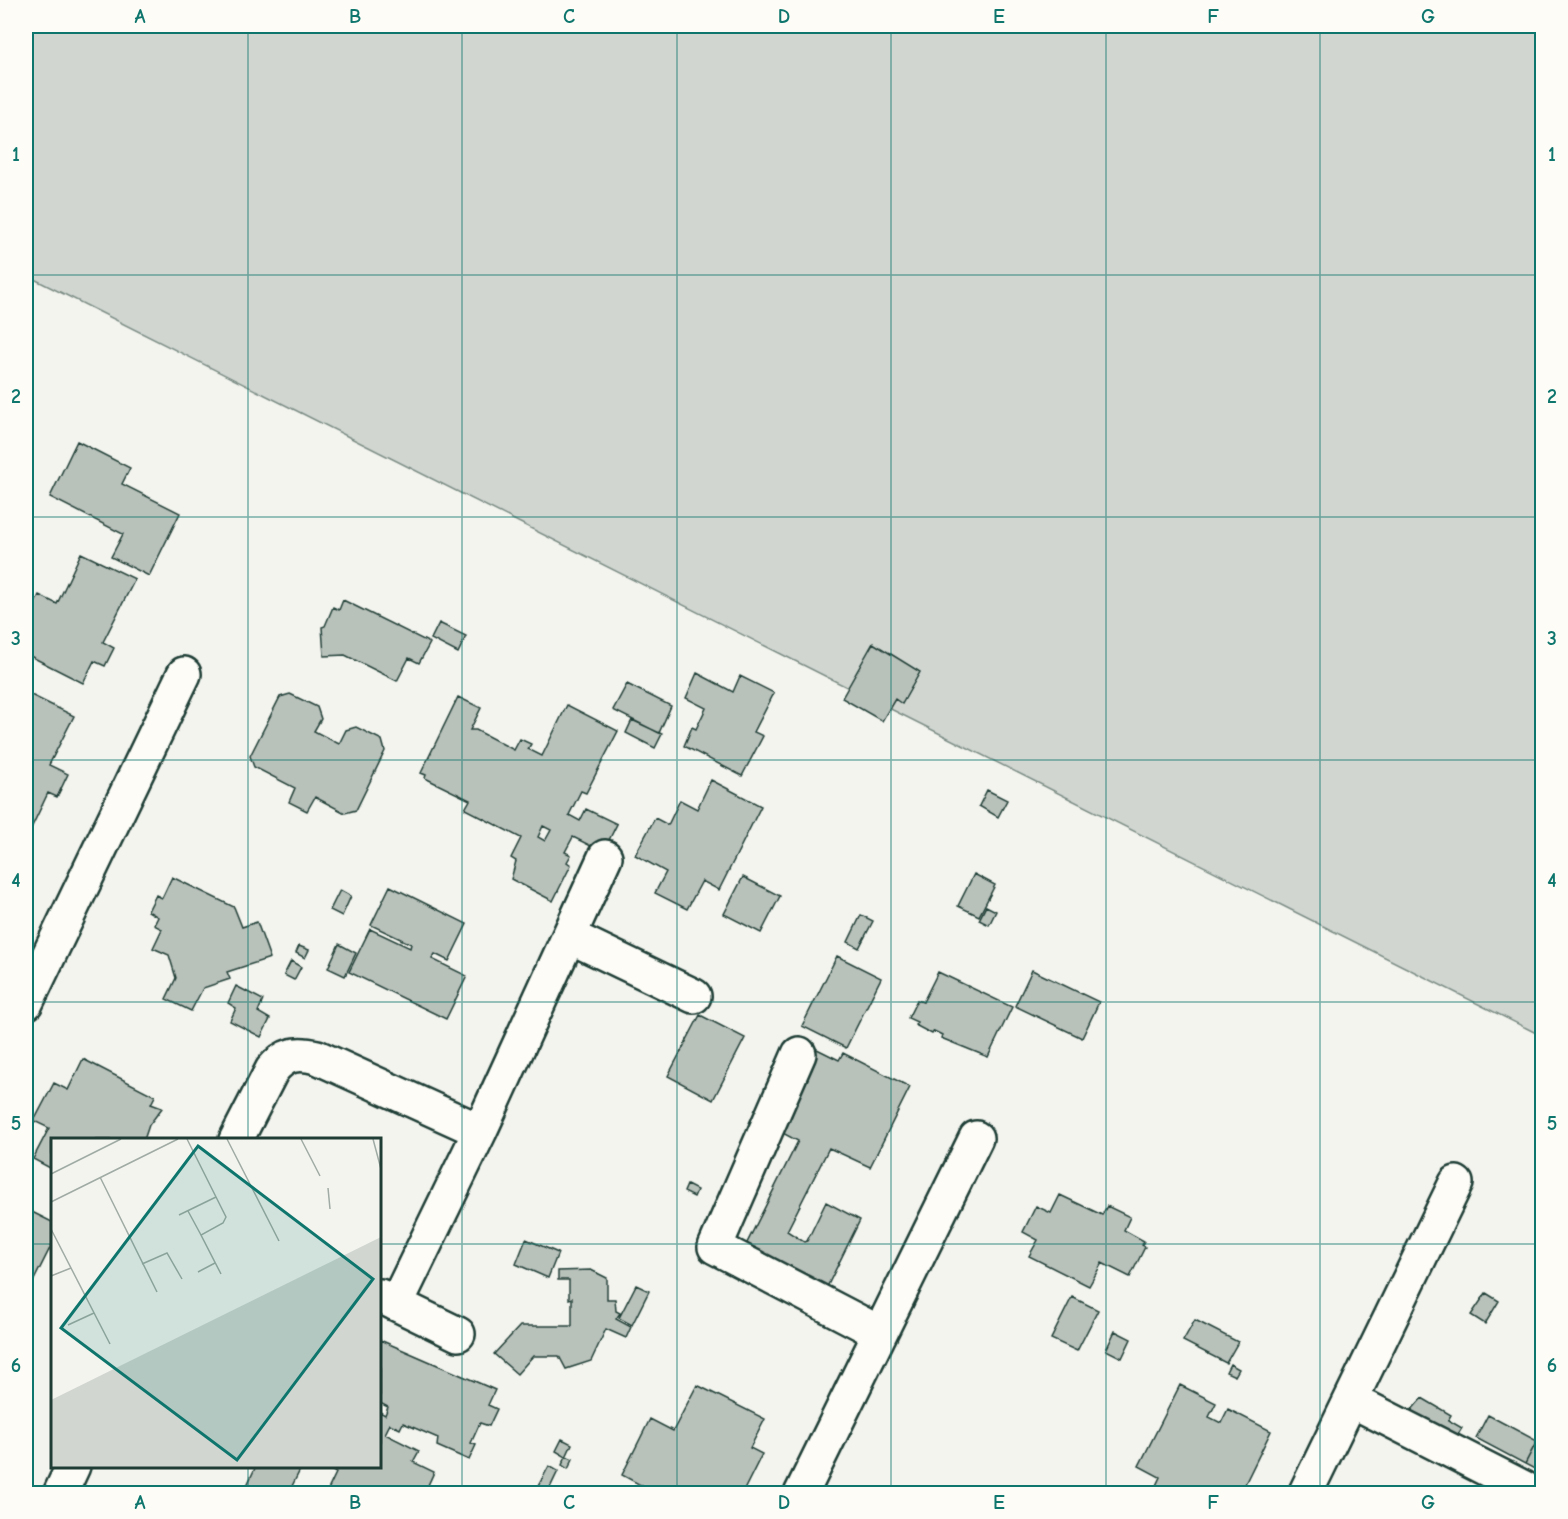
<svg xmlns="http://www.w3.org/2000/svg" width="1568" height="1519" font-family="'Comic Neue',sans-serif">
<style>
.green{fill:#d1d6d1;stroke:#788a82;stroke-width:1.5}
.building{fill:#b9c1bb;stroke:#1f3d34;stroke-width:1.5;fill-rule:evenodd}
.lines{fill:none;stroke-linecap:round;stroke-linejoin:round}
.minor-casing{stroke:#1f3d34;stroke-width:38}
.minor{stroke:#fdfcf7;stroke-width:33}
.grid{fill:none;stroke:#0f766e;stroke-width:1.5;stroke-opacity:0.55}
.inset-road{fill:none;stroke:#9faba4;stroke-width:1.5}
.view{fill:#0f766e;fill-opacity:0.15;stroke:#0f766e;stroke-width:3}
.inset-edge{fill:none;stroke:#1f3d34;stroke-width:3}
.neatline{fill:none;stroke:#0f766e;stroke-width:2}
.grid-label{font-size:20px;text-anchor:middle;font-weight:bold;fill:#0f766e}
</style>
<rect width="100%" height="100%" fill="#f4f4ef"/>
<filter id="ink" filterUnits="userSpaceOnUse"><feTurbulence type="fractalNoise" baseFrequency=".0167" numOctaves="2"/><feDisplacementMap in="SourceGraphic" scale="12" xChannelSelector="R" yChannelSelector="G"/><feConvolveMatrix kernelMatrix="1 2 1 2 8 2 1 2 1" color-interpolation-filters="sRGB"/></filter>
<g filter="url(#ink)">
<path class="green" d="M26 26H1542V1036L26 275Z"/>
<path class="building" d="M77 441 130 468 122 484 180 513 149 576 111 557 123 534 50 497Z
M81 553 135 579 103 642 114 648 105 666 94 661 83 683 26 654V621L39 595 57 604Z
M343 600 430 643 419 663 409 658 397 681 345 655 324 656 322 627 325 626 333 607 339 610Z
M439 623 466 636 458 653 431 639Z
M873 643 920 672 902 704 895 699 882 721 842 698Z
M697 673 733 692 740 676 774 693 754 732 763 736 742 776 684 746 692 727 696 729 706 708 686 698Z
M627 684 671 706 659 733 613 710Z
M29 694 74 716 49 765 68 774 57 797 48 793 26 839V702Z
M290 694 317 707 321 719 314 731 339 744 346 730 356 727 382 740 385 751 356 810 345 813 315 797 307 811 289 802 295 788 254 767 250 756 280 697Z
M458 697 481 708 470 730H476L514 750 520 739 531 744 528 749 542 756 567 705 618 731 586 793 581 791 569 815 580 821 586 809 617 824 603 852 573 837 565 852 571 855 567 862 571 865 553 901 511 879 516 861 511 858 521 838 465 809 470 800 425 778 426 775 421 773ZM543 826 551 830 545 841 538 837Z
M632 720 662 734 655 748 626 733Z
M711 780 761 806 719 890 702 881 687 909 655 893 666 872 635 855 655 818 668 825 680 800 697 809Z
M987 790 1007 800 998 817 979 806Z
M974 874 995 885 979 916 958 906Z
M172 877 234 907 242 927 257 922 270 958 227 972 230 979 203 988 191 1011 166 999 176 978 169 955 153 948 162 929 154 925 158 917 148 911 156 895 162 898Z
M743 877 780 896 761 933 724 914Z
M390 886 467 924 449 961 435 954 432 959 467 976 446 1019 349 972 370 929 410 948 411 944 371 925Z
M340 890 351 896 342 916 330 910Z
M986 906 996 911 989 925 979 920Z
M861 915 873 921 859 948 848 942Z
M339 944 356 953 345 976 328 968Z
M299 946 309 950 305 958 296 953Z
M837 956 881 978 846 1048 802 1026Z
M291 961 301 967 294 980 284 975Z
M1032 970 1099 1002 1082 1038 1015 1006Z
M938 972 1012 1007 988 1057 941 1038 942 1035 934 1031 932 1034 915 1025 917 1022 908 1018 917 1000 923 1002Z
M236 986 263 1000 258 1012 270 1019 261 1037 230 1021 236 1008 228 1003Z
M700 1015 745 1038 713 1100 668 1076Z
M815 1048 839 1060 843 1053 910 1087 870 1167 829 1148 787 1231 804 1242 807 1241 826 1202 860 1220 827 1287 745 1247 798 1141 775 1129Z
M83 1059 155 1096 151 1104 162 1108 149 1125 144 1140H52V1169L33 1159 49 1128 34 1121 54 1083 68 1090Z
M687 1185 697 1190 694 1197 684 1192Z
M1060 1195 1102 1215 1107 1206 1130 1217 1124 1230 1144 1241 1142 1245 1145 1247 1130 1277 1102 1263 1089 1286 1029 1256 1038 1240 1023 1232 1036 1206 1051 1213Z
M26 1209 52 1222V1244L32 1284 26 1280Z
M526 1239 558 1253 548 1278 516 1264Z
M591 1270 607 1278V1299H615L616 1311 620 1313 616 1319 631 1327 626 1338 606 1329 591 1361 566 1369 559 1356H533L517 1374 494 1354 520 1326H572V1298L569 1299V1280H558V1271Z
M636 1285 649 1291 632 1325 619 1318Z
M1486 1293 1499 1301 1485 1324 1471 1315Z
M1072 1297 1098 1310 1077 1351 1051 1339Z
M1195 1320 1238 1342 1226 1363 1183 1341Z
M1115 1331 1131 1339 1122 1358 1106 1350Z
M380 1340 495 1390 488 1405 497 1409 489 1426 480 1423 471 1443 476 1445 469 1460 437 1446 438 1438 403 1423 400 1429 390 1424 385 1434 419 1451 413 1462 434 1472 424 1494H326L336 1473 324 1466H380V1412L385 1415 388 1407 380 1403Z
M1230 1364 1239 1369 1235 1376 1226 1372Z
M697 1385 765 1419 750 1448 762 1454 742 1494H657L622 1475 650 1419 673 1431Z
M1180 1385 1216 1403 1209 1417 1221 1423 1228 1409 1271 1431 1240 1494H1152L1160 1477 1139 1466Z
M1422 1398 1451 1415 1448 1420 1462 1428 1452 1444 1402 1421Z
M1488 1415 1537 1441 1525 1464 1476 1438Z
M1541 1433 1542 1434V1473L1525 1464Z
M562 1439 572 1444 566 1457 556 1451Z
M566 1456 573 1459 568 1469 562 1465Z
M256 1466H302L288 1494H243Z
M549 1466 558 1471 547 1494H544L536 1490Z
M910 1486 913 1494H889Z"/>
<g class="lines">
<g class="minor-casing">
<path id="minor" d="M569 936 694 996
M26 1003 184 674
M799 1054 715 1247 880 1333
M236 1140 272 1070C285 1054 297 1052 317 1057L480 1131 605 857
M380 1296 458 1334
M396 1304 480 1131
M1351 1400 1524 1488
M60 1494 73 1466
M801 1494 976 1138
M1305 1494 1456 1183"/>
</g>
<use href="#minor" class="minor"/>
</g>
</g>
<path class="grid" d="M248 26V1140M462 26V1494M677 26V1494M891 26V1494M1106 26V1494M1320 26V1494M26 275H1542M26 517H1542M26 760H1542M26 1002H1542M26 1244H52M380 1244H1542M248 1466V1494"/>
<g transform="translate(51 1138)">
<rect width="330" height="330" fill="#f4f4ef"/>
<path d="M330 99V329H0V262Z" fill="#d1d6d1"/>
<path class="inset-road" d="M136 1 175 79 172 85 150 97 170 136M176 1 228 103M250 1 269 38M322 1 330 31M0 36 70 1M49 39 106 154M277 50 279 71M0 64 127 1M137 73 150 97M128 77 165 59M0 91 59 206M91 126 116 115 131 141M147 134 164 125M0 138 20 130M17 187 43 175"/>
<path class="view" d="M147 8 322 141 186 322 10 190Z"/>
<rect width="330" height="330" class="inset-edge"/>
</g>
<rect width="1568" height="1519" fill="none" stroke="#fdfcf7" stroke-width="66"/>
<rect x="33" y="33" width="1502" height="1453" class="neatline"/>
<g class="grid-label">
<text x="140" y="23">A</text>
<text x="355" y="23">B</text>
<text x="569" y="23">C</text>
<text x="784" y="23">D</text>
<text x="999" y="23">E</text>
<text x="1213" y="23">F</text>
<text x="1428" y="23">G</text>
<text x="16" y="161">1</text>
<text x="1552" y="161">1</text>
<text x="16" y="403">2</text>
<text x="1552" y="403">2</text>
<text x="16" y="645">3</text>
<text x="1552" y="645">3</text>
<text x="16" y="887">4</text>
<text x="1552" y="887">4</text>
<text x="16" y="1130">5</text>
<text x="1552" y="1130">5</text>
<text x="16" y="1372">6</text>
<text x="1552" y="1372">6</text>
<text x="140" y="1509">A</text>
<text x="355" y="1509">B</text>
<text x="569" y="1509">C</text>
<text x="784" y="1509">D</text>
<text x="999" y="1509">E</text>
<text x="1213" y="1509">F</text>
<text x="1428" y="1509">G</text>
</g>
</svg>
